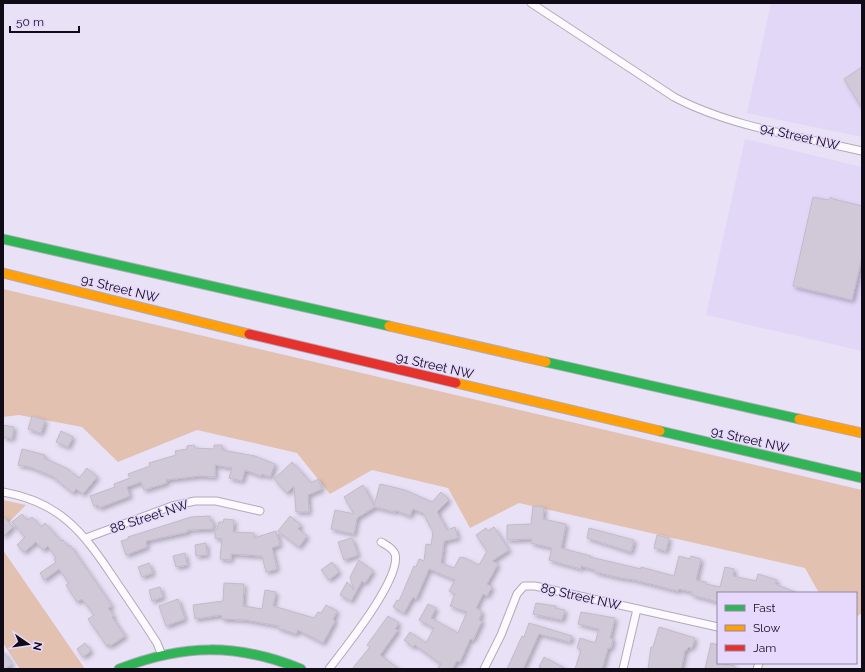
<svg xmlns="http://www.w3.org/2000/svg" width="865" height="672" font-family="Raleway,sans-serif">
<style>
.built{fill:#e3d7f8}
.green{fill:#e2c1b0}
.building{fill:#d1c9d8;stroke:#c3baca;filter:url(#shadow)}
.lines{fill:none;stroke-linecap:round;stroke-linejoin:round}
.street-casing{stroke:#b0abba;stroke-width:9}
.fast-casing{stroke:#b0abba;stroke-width:11}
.slow-casing{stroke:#b0abba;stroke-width:11}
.jam-casing{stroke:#b0abba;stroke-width:11}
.street{stroke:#fcfafe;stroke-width:7}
.fast{stroke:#30b455;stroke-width:9}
.slow{stroke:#ff9f0a;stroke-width:9}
.jam{stroke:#e5322d;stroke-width:9}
.labels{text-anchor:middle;stroke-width:3;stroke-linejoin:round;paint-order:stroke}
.street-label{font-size:13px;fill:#100b17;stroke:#e7d9fe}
</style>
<defs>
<filter id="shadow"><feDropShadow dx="2.5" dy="2.5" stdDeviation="2" flood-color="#0004"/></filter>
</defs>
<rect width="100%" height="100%" fill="#e9e1f6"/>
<g class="built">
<path d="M771 3H862V137L747 113Z"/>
<path d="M745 139 862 167V351L706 315Z"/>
</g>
<g class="green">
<path d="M3 289 862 490V613L856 617V593H819L805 568 519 503 470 528 448 488 372 470 330 494 297 453 197 430 118 462 82 427 19 415 3 417Z"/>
<path d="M3 500 26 505 3 528Z"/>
<path d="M3 550 85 669H20L3 643Z"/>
</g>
<g class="building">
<path d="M862 67V108L844 79Z"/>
<path d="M813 197 828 200 831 197 833 199 862 206V257L852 300 793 286Z"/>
<path d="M32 416 45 420 41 433 28 429Z"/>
<path d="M3 425 14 427 12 439 3 437Z"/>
<path d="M61 431 73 437 68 447 56 442Z"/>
<path d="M194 445 195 448 214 449V445H222V450L255 456 275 464 270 477 262 474 261 476 245 470 242 481 229 478 232 468 215 465V477L199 476 166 480 167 483 144 490 141 482 127 487 130 496 99 508 98 505 94 506 90 496 115 487 114 484 130 478 128 474 150 466 149 463 176 455 175 451 187 449V446Z"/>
<path d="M22 449 45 455 44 458 66 468 79 478 87 468 97 477 83 494 76 489 73 493 52 476 30 467 18 465Z"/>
<path d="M292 462 311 483 318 479 322 489 308 495 309 512H296L294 486 287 493 274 479Z"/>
<path d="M380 484 405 490 432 502 441 492 449 500 437 512 447 530 455 527 458 538 444 541 441 563 454 568 460 557 463 558V557L479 565 487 551 476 535 486 528 488 531 494 527 509 550 492 561 498 564 487 584 492 587 487 596 483 594 476 608 482 612 479 620 482 621 473 640 470 639 460 662 457 661 452 669H437L441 664 415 645 413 647 404 640 410 632 426 643 434 628 419 620 428 604 436 608 431 618 458 633 467 612 450 606 455 594 449 591 455 580 429 569 416 599 413 597 404 613 393 607 397 600 399 601 414 566 416 567 419 559 424 561 426 544 431 545 433 532 423 513 413 509 410 516 395 510V512L375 507 357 518 354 534 331 529 335 510 354 514 344 497 363 485 374 506Z"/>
<path d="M533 506 544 507 543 519 566 524 561 548 591 556 590 557 641 569V567L674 576 679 556 690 559 691 556 701 559 696 580 706 582V584L720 587 725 567 734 569 733 576 756 581 758 574 777 580 775 584 798 593H718V602L692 595V592L679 589 678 591 635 580 621 578 595 572V570L581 566V569L549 560 552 548 531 543 532 539 507 540V525L531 524Z"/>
<path d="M22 514 27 520 32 517 41 527 45 523 61 541 63 540 68 547 70 545 112 606 108 608 114 616 112 617 125 636 110 646 109 644 107 646 88 619 94 615 82 599 77 602 66 585 69 583 59 569 44 580 40 573 56 562 54 559 56 558 48 546 43 550 36 542 24 552 17 545 25 537 12 522Z"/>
<path d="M3 516 13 527 3 537Z"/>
<path d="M210 516V521H213V529L187 530 188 532 146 541 147 547 126 555 121 541 128 539V537L191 517Z"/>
<path d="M290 516 301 525 298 529 307 536 299 547 278 531Z"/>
<path d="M224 519 234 520 233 532 254 533V538L276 531 280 545 272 548 277 569 266 572 262 556 231 554V560L220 559 222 539 215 538V529H217L219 522H223Z"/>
<path d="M589 528 634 540 631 552 587 538Z"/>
<path d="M657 535 669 538 666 551 654 548Z"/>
<path d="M352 538 358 555 344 560 338 542Z"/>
<path d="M206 543 207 555 196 556 195 545Z"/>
<path d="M185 553 187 565 176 567 173 556Z"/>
<path d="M359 560 373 571 365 583 362 581 351 601 340 595 347 582 354 590 350 577Z"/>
<path d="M332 562 339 572 329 580 321 570Z"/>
<path d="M149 563 153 573 142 577 138 567Z"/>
<path d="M224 583 244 584 243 606 262 609 265 590 276 592 273 606 314 618 318 612 321 613 326 605 337 611 333 619 335 621 323 643 298 630 296 634 278 628 279 626 246 620 222 619V615L195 619 193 605 223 601Z"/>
<path d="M160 587 163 597 152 601 149 590Z"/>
<path d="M178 599 185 619 166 626 159 606Z"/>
<path d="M536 603 556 606 555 608 565 610 562 620 533 614Z"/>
<path d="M581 612 615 618 610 638 613 639 611 648H608L602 669H575L581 650 577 648 580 638 595 643 599 629 578 624Z"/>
<path d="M388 616 399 623 395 629 398 630 380 655 399 669H352L370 647 367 645Z"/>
<path d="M529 623 572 636 570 642 539 634 523 669H507L522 636 524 637Z"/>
<path d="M659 627 695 638 692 648 688 647 687 650H685L681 669H648L651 647H653Z"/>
<path d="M85 643 91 651 83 657 77 649Z"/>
<path d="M711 643 718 645V663L735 666V669H705Z"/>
<path d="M3 651 12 664 5 669H3Z"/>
<path d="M544 657 566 669H543L539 667Z"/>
</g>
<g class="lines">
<defs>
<g id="street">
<path d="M531 3 674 97C728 126 801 137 862 151"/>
<path d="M3 492C60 502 83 532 113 577 128 599 143 621 157 643L161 653"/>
<path d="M86 538 172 506 195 501H216L260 511"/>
<path d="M329 669C344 649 402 578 395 554 393 548 386 545 381 542"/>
<path d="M484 669 501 635 517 594 524 586H535L718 627"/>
<path d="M623 669 637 609"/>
<path d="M757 669 759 663"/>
</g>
<g id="fast">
<path d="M3 239 389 326"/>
<path d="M546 362 799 419"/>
<path d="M660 431 862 478"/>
<path d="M119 669C183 644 237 643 301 669"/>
</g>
<g id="slow">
<path d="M3 273 249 334"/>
<path d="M389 326 546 362"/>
<path d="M456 383 660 431"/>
<path d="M799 419 862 433"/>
</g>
<path id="jam" d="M249 334 456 383"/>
</defs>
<use href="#street" class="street-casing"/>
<use href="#fast" class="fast-casing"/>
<use href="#slow" class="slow-casing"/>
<use href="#jam" class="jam-casing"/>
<use href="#street" class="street"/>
<use href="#fast" class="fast"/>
<use href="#slow" class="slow"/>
<use href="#jam" class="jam"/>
</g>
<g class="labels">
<g class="street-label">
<text transform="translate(800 136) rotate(13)" y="5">94 Street NW</text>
<text transform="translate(120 288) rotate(14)" y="5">91 Street NW</text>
<text transform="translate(435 365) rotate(13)" y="5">91 Street NW</text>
<text transform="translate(750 439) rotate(13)" y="5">91 Street NW</text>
<text transform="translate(149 516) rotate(-18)" y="5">88 Street NW</text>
<text transform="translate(581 596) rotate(13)" y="5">89 Street NW</text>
</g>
</g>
<rect width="865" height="672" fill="none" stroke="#100b17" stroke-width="8"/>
<rect x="717" y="592" width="140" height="72" fill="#e7d9fe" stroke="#9187a2"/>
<rect x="725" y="605" width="20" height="6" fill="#30b455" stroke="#9187a2"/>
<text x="753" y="612" font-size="12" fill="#100b17">Fast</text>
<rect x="725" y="625" width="20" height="6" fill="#ff9f0a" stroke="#9187a2"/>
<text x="753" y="632" font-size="12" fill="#100b17">Slow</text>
<rect x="725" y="645" width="20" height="6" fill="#e5322d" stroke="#9187a2"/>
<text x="753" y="652" font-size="12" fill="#100b17">Jam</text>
<g transform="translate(28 644) rotate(103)" stroke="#e7d9fe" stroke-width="3" paint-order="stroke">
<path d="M0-3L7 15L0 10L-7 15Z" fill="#100b17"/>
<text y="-6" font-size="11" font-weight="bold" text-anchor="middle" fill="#100b17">N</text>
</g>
<path d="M10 26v6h69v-6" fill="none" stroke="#100b17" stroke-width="2"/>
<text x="16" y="26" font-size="12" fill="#100b17" stroke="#e7d9fe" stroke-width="3" paint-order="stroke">50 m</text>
</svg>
